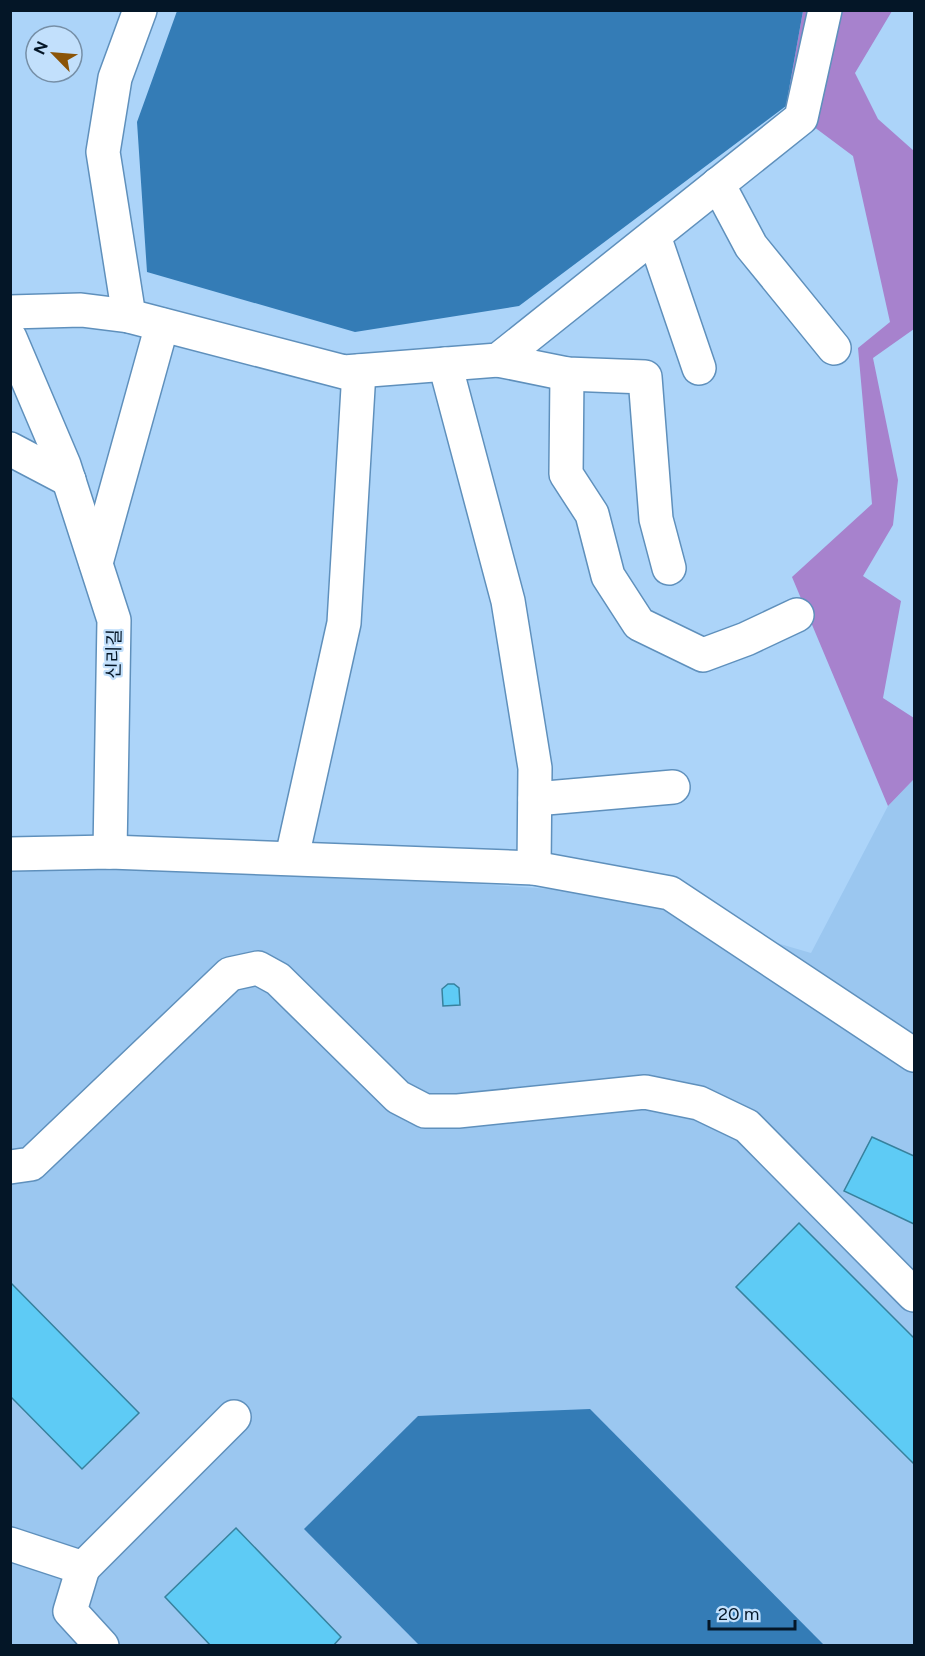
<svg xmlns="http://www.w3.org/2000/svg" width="925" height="1656" font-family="Figtree,'Noto Sans KR',sans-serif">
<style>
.built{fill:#9bc7f0}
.forest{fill:#a782cd}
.water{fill:#347cb6}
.building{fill:#5ecbf5;stroke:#37819d;stroke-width:1.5}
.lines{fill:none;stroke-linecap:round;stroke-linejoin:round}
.minor-casing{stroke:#5f90bc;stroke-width:36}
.minor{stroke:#fff;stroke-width:33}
.labels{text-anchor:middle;stroke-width:4.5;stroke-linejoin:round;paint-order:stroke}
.street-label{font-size:18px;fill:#041627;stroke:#c2e0fc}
</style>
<rect width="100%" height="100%" fill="#acd4f9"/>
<path class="built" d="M914 779V1645L11 1646V858L297 871 606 893 811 953 888 806Z"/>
<path class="forest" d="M803 11H892L855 73 878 119 914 151V329L873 358 898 480 893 525 863 576 901 601 883 698 914 718V779L888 806 792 577 872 504 858 348 890 322 853 156 786 106Z"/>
<g class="water">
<path d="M177 11V10L803 11 786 106 519 306 355 332 147 272 137 122Z"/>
<path d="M590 1409 824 1645H419L304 1529 418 1416Z"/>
</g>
<g class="building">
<path d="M448 984H454L459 988 460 1005 443 1006 442 989Z"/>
<path d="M872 1137 914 1156V1224L844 1191Z"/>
<path d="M799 1223 914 1338V1464L736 1287Z"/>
<path d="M10 1282 139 1413 82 1469 10 1396Z"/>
<path d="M236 1528 341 1637 333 1646H211L165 1597Z"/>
</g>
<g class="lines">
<defs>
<g id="minor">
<path d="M140 10 115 78 103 152 129 316 344 372 498 360 801 118 825 10"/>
<path d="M718 184 751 246 834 348"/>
<path d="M654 236 699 368"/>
<path d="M10 312 81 310 129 316"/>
<path d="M10 338 64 465 114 620 110 852"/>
<path d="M498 360 567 374 645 377 656 519 669 568"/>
<path d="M445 364 508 601 535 768 534 868"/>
<path d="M567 374 566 474 592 514 608 576 639 624 703 655 746 639 797 615"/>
<path d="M10 449 69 480"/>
<path d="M96 563 162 325"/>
<path d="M535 799 673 787"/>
<path d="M10 854 110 852 534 868 670 893 914 1055"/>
<path d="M292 857 344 623 359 371"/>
<path d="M10 1167 31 1164 230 974 258 968 278 979 398 1097 425 1111H458L645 1092 699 1103 747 1126 914 1295"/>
<path d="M10 1544 83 1568 234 1417"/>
<path d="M83 1568 70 1611 102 1646"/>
</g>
</defs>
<use href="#minor" class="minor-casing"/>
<use href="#minor" class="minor"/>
</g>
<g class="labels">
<g class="street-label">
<text transform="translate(114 654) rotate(-89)" y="6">신리길</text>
</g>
</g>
<rect width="925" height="1656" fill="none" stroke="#041627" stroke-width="24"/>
<g transform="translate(54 54) rotate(295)"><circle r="28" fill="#c2e0fc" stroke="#768fa7" stroke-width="1.5"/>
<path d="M0-4.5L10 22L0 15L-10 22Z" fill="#8b5407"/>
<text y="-9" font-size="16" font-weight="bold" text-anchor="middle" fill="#041627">N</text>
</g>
<path d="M709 1620v9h86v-9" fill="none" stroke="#041627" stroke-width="3"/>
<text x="718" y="1620" font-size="18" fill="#041627" stroke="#c2e0fc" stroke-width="4.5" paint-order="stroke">20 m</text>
</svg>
